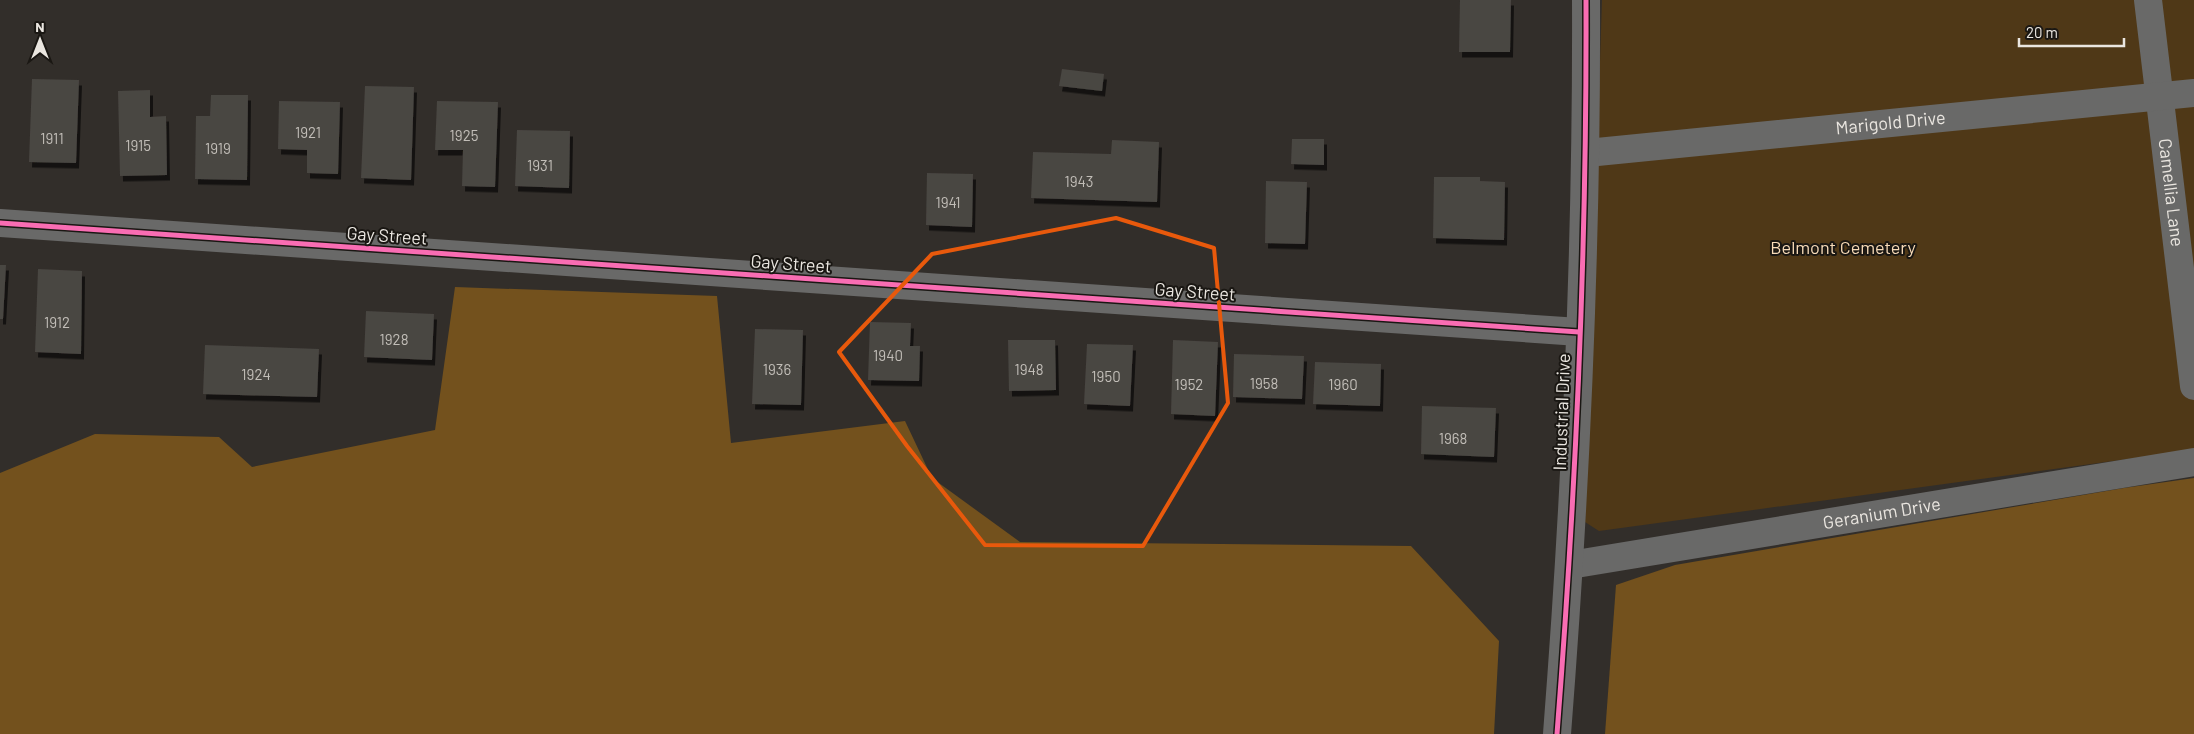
<svg xmlns="http://www.w3.org/2000/svg" width="2194" height="734" font-family="Barlow,sans-serif">
<style>
.green{fill:#4f3817}
.forest{fill:#73511d}
.building{fill:#494642;filter:url(#shadow)}
.lines{fill:none;stroke-linecap:round;stroke-linejoin:round}
.minor{stroke:#696968;stroke-width:28}
.cycleway-casing{stroke:#1a1713;stroke-width:8}
.cycleway{stroke:#f96db3;stroke-width:5}
.marked{fill:none;stroke:#e8590c;stroke-width:4;stroke-linejoin:round}
.labels{text-anchor:middle;stroke-width:4;stroke-linejoin:round;paint-order:stroke}
.number-label{font-size:15px;fill:#c2beb8}
.street-label{font-size:18px;fill:#eae6e0;stroke:#1a1713}
.park-label{font-size:18px;fill:#f8dbb8;stroke:#1a1713}
</style>
<defs>
<filter id="shadow"><feDropShadow dx="3" dy="5.5" stdDeviation="0" flood-color="#0009"/></filter>
</defs>
<rect width="100%" height="100%" fill="#322e2a"/>
<path class="green" d="M1602 0H2194V450L1599 531 1585 522Z"/>
<g class="forest">
<path d="M455 287 717 296 731 443 905 421 932 478 1020 542 1411 546 1499 641 1494 734H0V473L95 434 219 437 252 467 435 430Z"/>
<path d="M2194 478V734H1605L1616 585 1675 565 2124 488Z"/>
</g>
<g class="building">
<path d="M1460 0H1511L1510 52H1459Z"/>
<path d="M1062 69 1104 74 1102 91 1059 86Z"/>
<path d="M32 79 79 80 76 163 29 162Z"/>
<path d="M365 86 414 87 411 180 361 178Z"/>
<path d="M150 90V117L166 116 167 175 120 176 118 91Z"/>
<path d="M211 95H248L247 180 195 179 196 116H210Z"/>
<path d="M279 101 340 102 338 174 307 173V150L278 149Z"/>
<path d="M437 101 498 102 495 187 462 186 463 150H435Z"/>
<path d="M517 130 570 131 569 188 515 186Z"/>
<path d="M1292 139H1324V165L1291 164Z"/>
<path d="M1112 140 1159 142 1157 202 1031 198 1033 152 1111 154Z"/>
<path d="M927 173 973 174 972 227 926 225Z"/>
<path d="M1434 177H1480V181L1505 182 1504 240 1433 238Z"/>
<path d="M1266 181 1307 182 1305 244 1265 243Z"/>
<path d="M0 265H6L3 319H0Z"/>
<path d="M38 269 82 271 81 354 35 352Z"/>
<path d="M366 311 434 314 432 360 364 357Z"/>
<path d="M870 322 911 323 910 346H920L919 381 868 380Z"/>
<path d="M755 329 803 330 801 405 752 404Z"/>
<path d="M1008 340H1055L1056 390 1009 391Z"/>
<path d="M1173 340 1218 342 1215 416 1171 414Z"/>
<path d="M1087 344 1133 345 1130 406 1084 404Z"/>
<path d="M205 345 319 349 317 397 203 394Z"/>
<path d="M1234 354 1304 356 1302 399 1233 397Z"/>
<path d="M1315 362 1381 364 1380 406 1313 404Z"/>
<path d="M1422 406 1496 408 1494 457 1421 454Z"/>
</g>
<g class="lines">
<g class="minor">
<path id="s1" d="M2148 0 2194 386"/>
<path id="s2" d="M1587 153 2194 93"/>
<path d="M0 223 1579 332"/>
<path id="s3" d="M1570 565 2194 462"/>
<path d="M1557 734C1576 490 1587 245 1586 0"/>
</g>
<defs>
<g id="cycleway">
<path d="M0 223 1579 332"/>
<path d="M1557 734C1576 490 1587 245 1586 0"/>
</g>
</defs>
<use href="#cycleway" class="cycleway-casing"/>
<use href="#cycleway" class="cycleway"/>
</g>
<path class="marked" d="M1116 218 1214 248 1228 403 1143 546 985 545 907 446 839 352 932 254Z"/>
<g class="labels">
<g class="number-label">
<text x="308" y="138">1921</text>
<text x="464" y="141">1925</text>
<text x="52" y="144">1911</text>
<text x="138" y="151">1915</text>
<text x="218" y="154">1919</text>
<text x="540" y="171">1931</text>
<text x="1079" y="187">1943</text>
<text x="948" y="208">1941</text>
<text x="57" y="328">1912</text>
<text x="394" y="345">1928</text>
<text x="888" y="361">1940</text>
<text x="777" y="375">1936</text>
<text x="1029" y="375">1948</text>
<text x="256" y="380">1924</text>
<text x="1106" y="382">1950</text>
<text x="1264" y="389">1958</text>
<text x="1189" y="390">1952</text>
<text x="1343" y="390">1960</text>
<text x="1453" y="444">1968</text>
</g>
<g class="street-label">
<text dy="6" stroke="none"><textPath href="#s2" startOffset="305">Marigold Drive</textPath></text>
<text dy="6" stroke="none"><textPath href="#s1" startOffset="194">Camellia Lane</textPath></text>
<text transform="translate(387 236) rotate(4)" y="6">Gay Street</text>
<text transform="translate(791 264) rotate(4)" y="6">Gay Street</text>
<text transform="translate(1195 292) rotate(4)" y="6">Gay Street</text>
<text transform="translate(1562 412) rotate(-88)" y="6">Industrial Drive</text>
<text dy="6" stroke="none"><textPath href="#s3" startOffset="316">Geranium Drive</textPath></text>
</g>
<g class="park-label">
<text x="1843" y="254">Belmont Cemetery</text>
</g>
</g>
<g transform="translate(40 40)" stroke="#1a1713" stroke-width="4" paint-order="stroke">
<path d="M0-4L9 19L0 12L-9 19Z" fill="#eae6e0"/>
<text y="-8" font-size="14" font-weight="bold" text-anchor="middle" fill="#eae6e0">N</text>
</g>
<path d="M2019 38v8h105v-8" fill="none" stroke="#eae6e0" stroke-width="2.5"/>
<text x="2026" y="38" font-size="15" fill="#eae6e0" stroke="#1a1713" stroke-width="4" paint-order="stroke">20 m</text>
</svg>
